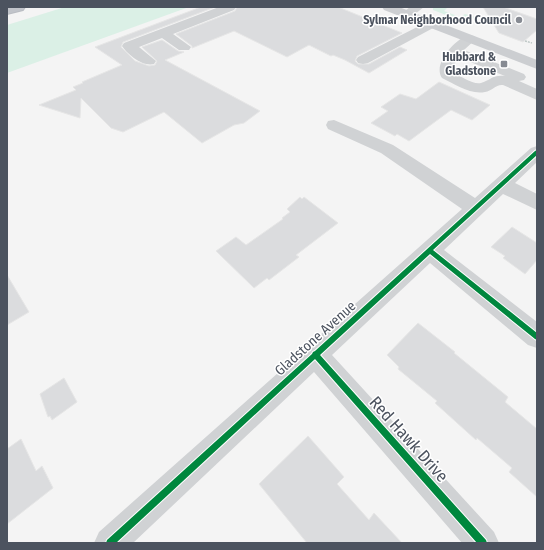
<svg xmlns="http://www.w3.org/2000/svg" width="544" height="550" font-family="'Fira Sans Condensed',sans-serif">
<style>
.green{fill:#dbf0e6}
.building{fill:#dbdcde;stroke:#e6e6e6}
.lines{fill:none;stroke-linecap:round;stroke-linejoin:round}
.highway-casing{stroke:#babcc2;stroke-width:2}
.path{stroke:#bec8c6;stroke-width:1.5;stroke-dasharray:2 1;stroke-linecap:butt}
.minor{fill:#d0d2d4;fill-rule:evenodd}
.major{fill:#ccced1;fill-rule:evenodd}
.highway{fill:#c1c4ca;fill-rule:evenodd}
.cycleway-casing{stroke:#fff;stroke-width:2}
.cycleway{fill:#00873e;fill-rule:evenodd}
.poi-dot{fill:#878b93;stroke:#fff;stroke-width:1.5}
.labels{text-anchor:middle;stroke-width:3;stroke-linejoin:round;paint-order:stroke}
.far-poi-label{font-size:12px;font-weight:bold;fill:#4c535f;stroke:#fff;text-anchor:end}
.street-label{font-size:14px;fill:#4c535f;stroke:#fff}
.near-street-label{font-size:17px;fill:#4c535f;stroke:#fff}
</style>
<rect width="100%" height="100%" fill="#f4f4f4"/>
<g class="green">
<path d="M65 7H189L7 73V25Z"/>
<path d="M433 7H446L447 8 444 11 460 17 465 14 475 17 467 23 433 10Z"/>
</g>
<g class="building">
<path d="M201 7H215L123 42 121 47 135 61 149 66 155 65 157 61 142 47 162 40 178 51 184 52 165 60 260 111 244 123 234 125 202 143 164 112 123 132 111 128 81 98 80 118 39 105 76 90 73 87 83 83 82 82 122 65 95 47Z"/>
<path d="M237 7H338L402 33 357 56 355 61 358 64H369L400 47 407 50 369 73 345 60 333 55 331 56 309 45 287 57 234 31 192 48V46L176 34 235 11Z"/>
<path d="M483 7H503L537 19V30L523 42 499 33Z"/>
<path d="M439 82 490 105 472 120 451 110 409 141 397 134 395 136 371 123 388 111 381 107 400 94 416 99Z"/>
<path d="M300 197 302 199 304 197 338 223 296 255 299 257 269 280 267 278 254 288 216 251 236 237 246 245 283 219 282 218 290 212 287 209Z"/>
<path d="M512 227 537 243V260L525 274 503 258 505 256 491 247Z"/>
<path d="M7 275 29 312 7 325Z"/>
<path d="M418 323 455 352 454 353 508 397 505 402 537 429V497L509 472 512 468 477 438 476 440 435 403 437 401 398 369 399 367 387 355Z"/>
<path d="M64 378 77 402 52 420 50 416 48 417 40 394Z"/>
<path d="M308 436 344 477 337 484 369 520 374 513 402 543H307L259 484Z"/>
<path d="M21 439 36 471 42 466 53 488 7 524V449Z"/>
</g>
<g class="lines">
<defs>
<path id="highway" d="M7 7H25L23 10 7 14Z"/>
</defs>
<use href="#highway" class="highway-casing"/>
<path class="path" d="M525 41 532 43"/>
<g class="minor">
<path d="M219 7H236L234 10 173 34 191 47 189 50H179L162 38 139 47 156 61 154 64C143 67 128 55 122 46L124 43Z"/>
<path d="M410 7H424L411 17H403L401 14Z"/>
<path d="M431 20 435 21 437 24 435 27 368 63 363 64 358 63 356 60 358 57Z"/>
<path d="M469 35 474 36 476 39 464 50 524 74 526 77 524 80 519 81 537 89V100L503 85C496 84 492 91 485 92 470 95 455 84 442 78 432 64 456 38 469 35ZM458 57 505 76C491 75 492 80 481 83 473 85 461 76 454 73L455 64Z"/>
<path d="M334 120 393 145 475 198 531 148 537 146V162L515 183 537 194V210L503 194 444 250 537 322V348L528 345 430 263 332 355 494 532 499 543H462L314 372 133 543H94L99 532 305 349 306 346 310 344 462 209 381 153 328 129 326 125 328 121Z"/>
</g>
<path class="major" d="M382 7H399L537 60V69L384 10Z"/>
<use href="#highway" class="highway"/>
<defs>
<path id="cycleway" d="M537 150V155L433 250 537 333V340L535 339 430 254 320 355 486 540 487 543H477L315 359 116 543H106L107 540 312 354 313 352 315 351 535 151Z"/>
</defs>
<use href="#cycleway" class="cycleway-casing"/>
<use href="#cycleway" class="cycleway"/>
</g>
<g class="poi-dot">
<circle cx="519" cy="20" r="4"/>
<rect x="500" y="60" width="8" height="8" rx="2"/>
</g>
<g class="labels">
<g class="far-poi-label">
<text x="511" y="24">Sylmar Neighborhood Council</text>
<text x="496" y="61">Hubbard &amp;<tspan x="496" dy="14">Gladstone</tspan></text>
</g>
<g class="street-label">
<text transform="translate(315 338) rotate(-42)" y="5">Gladstone Avenue</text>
</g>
<g class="near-street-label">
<text transform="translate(409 439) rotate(48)" y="6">Red Hawk Drive</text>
</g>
</g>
<rect width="544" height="550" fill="none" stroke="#4c535f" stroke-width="16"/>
</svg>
